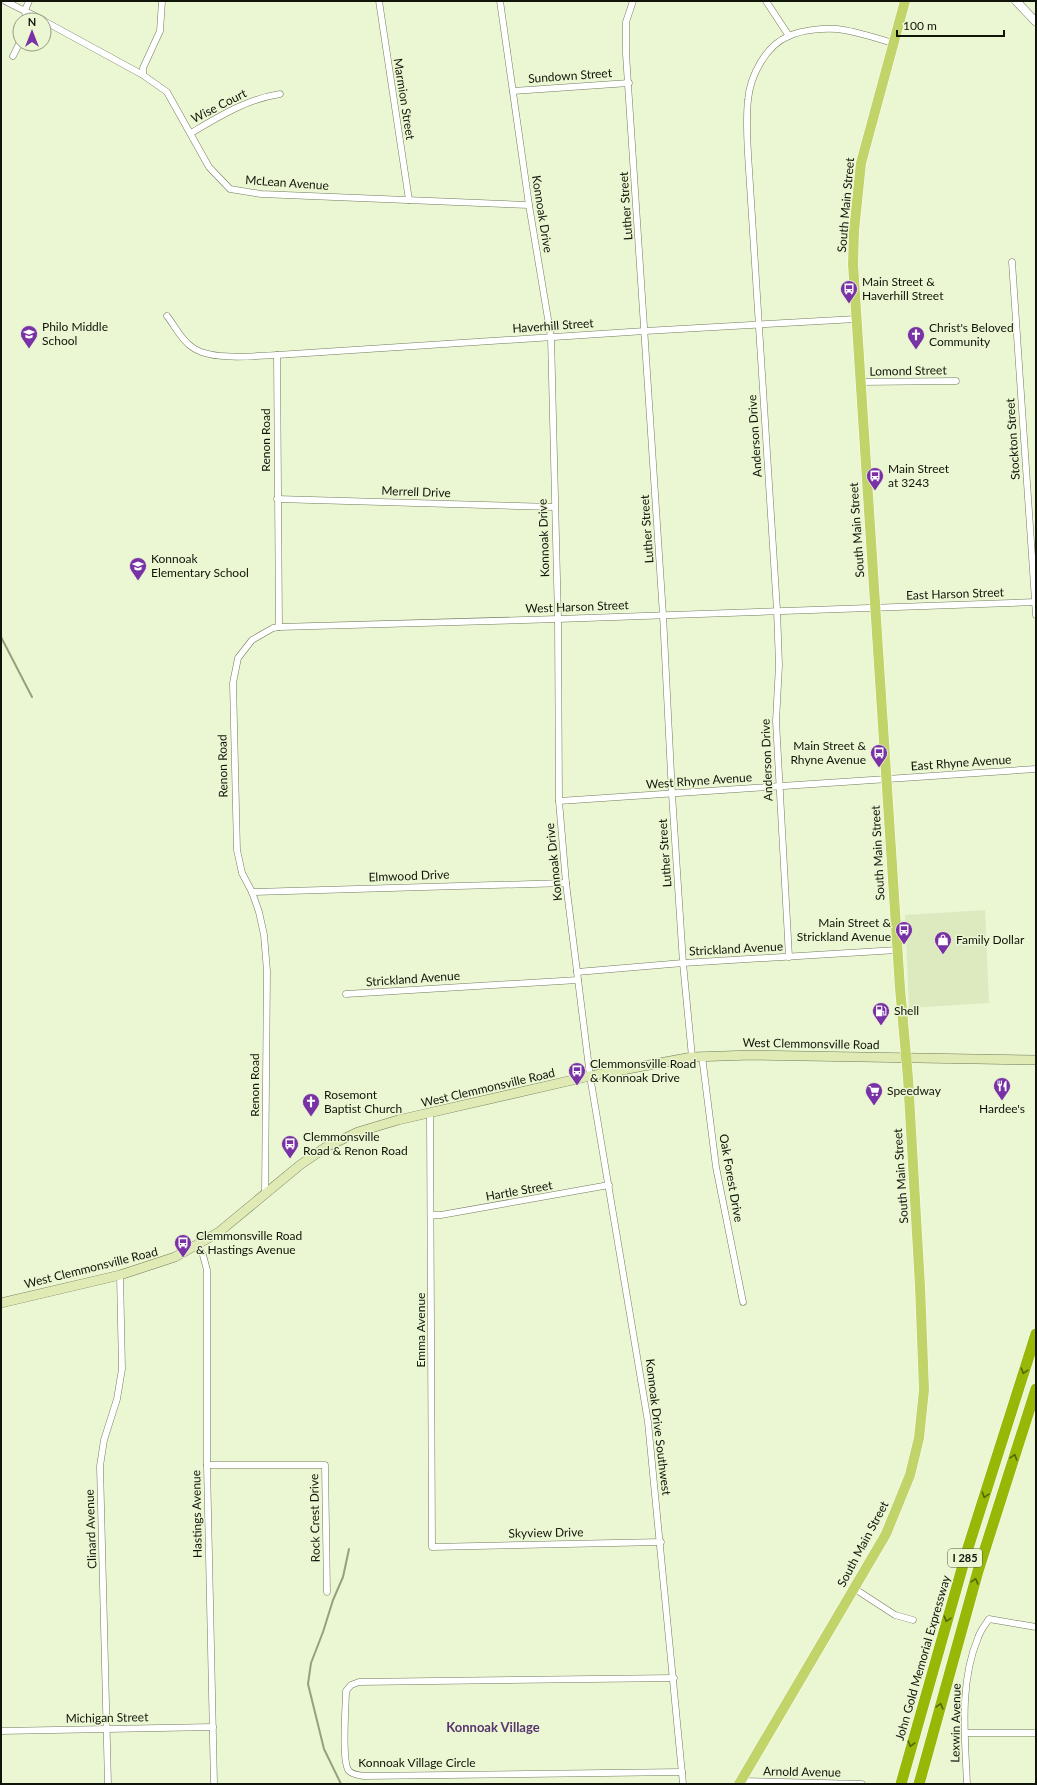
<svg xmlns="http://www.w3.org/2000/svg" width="1037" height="1785" font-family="Lato,sans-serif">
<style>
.built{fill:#ddeac0}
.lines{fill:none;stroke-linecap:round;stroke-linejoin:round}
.stream{stroke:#95a17c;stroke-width:2}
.minor-casing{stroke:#717b5c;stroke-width:7}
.tertiary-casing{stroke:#717b5c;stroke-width:9}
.secondary-casing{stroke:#717b5c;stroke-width:10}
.primary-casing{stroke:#fff;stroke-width:11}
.motorway-casing{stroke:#fff;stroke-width:12}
.minor{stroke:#fff;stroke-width:6}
.tertiary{stroke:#fff;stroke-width:8}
.secondary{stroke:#e0eab5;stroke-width:9}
.primary{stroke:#c1d46a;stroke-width:10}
.motorway{stroke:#98b807;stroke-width:11}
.oneway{stroke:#546608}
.labels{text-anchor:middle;stroke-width:3;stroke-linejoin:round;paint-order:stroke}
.shield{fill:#ebf6d3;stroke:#525846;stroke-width:1}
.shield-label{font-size:11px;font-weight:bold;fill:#111409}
.street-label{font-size:12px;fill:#111409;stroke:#ebf6d3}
.poi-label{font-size:12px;fill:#111409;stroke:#ebf6d3;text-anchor:start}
.neighbourhood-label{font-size:13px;font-weight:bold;fill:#57356e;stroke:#ebf6d3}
</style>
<rect width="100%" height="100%" fill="#ebf6d3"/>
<path class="built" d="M985 910 989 1003 909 1008 905 915Z"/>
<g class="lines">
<g class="stream">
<path d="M1 637 32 697"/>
<path d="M341 1784 324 1749 308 1684 311 1663 323 1632 333 1600 343 1577 349 1549"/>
</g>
<defs>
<g id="minor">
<path d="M5 1 43 20"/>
<path d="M379 1 409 200"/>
<path d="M500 1 529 205 551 337 558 619 559 801 566 883 590 1076 648 1422 683 1784"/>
<path d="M633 1 626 22V54L663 615 672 794 683 963 692 1057"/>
<path d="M766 1 789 36"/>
<path d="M26 20 25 10 29 1"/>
<path d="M44 21 143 75 167 92 209 167 230 189 261 194 529 205"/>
<path d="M13 56 20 42"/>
<path d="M143 75V68L160 31 162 1"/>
<path d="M513 91 629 83"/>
<path d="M191 133C220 116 247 99 280 94"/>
<path d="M1012 262 1036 615"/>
<path d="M167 316C175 326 181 340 192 347 210 361 254 356 277 355L645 331 856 319"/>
<path d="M277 355 279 627"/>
<path d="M860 382 956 381"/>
<path d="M277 499 554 507"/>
<path d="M559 801 1036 769"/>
<path d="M252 892 566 883"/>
<path d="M789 957 776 721 779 665 777 610 748 154C747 136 746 118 748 100 750 76 766 45 789 36 802 30 823 28 837 29 856 31 875 38 893 43"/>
<path d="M577 972 683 963 897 950"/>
<path d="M346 994 578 980"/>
<path d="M702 1056 716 1167 743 1302"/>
<path d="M430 1114 432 1547 661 1542"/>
<path d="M265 1194 267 971 264 935 259 912 252 892 242 873 237 850 233 683 238 658 252 640 273 628 279 627 558 619 1036 602"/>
<path d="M432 1215H441L609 1185"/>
<path d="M197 1245 203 1255 207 1270V1465L214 1784"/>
<path d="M207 1465H325L327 1592"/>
<path d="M855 1589 895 1615 913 1620"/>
<path d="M674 1678 359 1682 351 1685 346 1691C346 1705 341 1762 349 1771 353 1775 359 1775 364 1776L682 1772"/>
<path d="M1 1731 213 1727"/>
<path d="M965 1733H1036"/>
<path d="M740 1781 862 1784"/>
<path d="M108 1784 100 1466 104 1440 117 1399 122 1369 120 1275"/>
<path d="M967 1784C965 1736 959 1683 978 1638 980 1631 985 1625 989 1619L1036 1627"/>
</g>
<path id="tertiary" d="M1016 1 1036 22"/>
<path id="secondary" d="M1 1303 120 1275 175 1257 219 1232 300 1165 326 1147 358 1132 398 1120 590 1076 692 1057 752 1055 1036 1060"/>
<path id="primary" d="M739 1784 886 1534 910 1475 919 1438 924 1390 920 1286 908 1078 900 988 853 264 854 231 861 163 905 1"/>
<g id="motorway">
<path d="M901 1784 967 1551 1036 1334"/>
<path d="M919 1784 978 1571 1036 1389"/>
</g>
</defs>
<use href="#minor" class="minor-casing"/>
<use href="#tertiary" class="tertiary-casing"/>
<use href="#secondary" class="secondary-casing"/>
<use href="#primary" class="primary-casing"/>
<use href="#motorway" class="motorway-casing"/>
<use href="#minor" class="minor"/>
<use href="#tertiary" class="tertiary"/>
<use href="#secondary" class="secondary"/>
<use href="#primary" class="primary"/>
<use href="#motorway" class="motorway"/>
</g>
<defs><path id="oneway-chevron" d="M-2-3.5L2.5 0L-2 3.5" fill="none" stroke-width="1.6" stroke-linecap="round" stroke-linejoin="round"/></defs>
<g class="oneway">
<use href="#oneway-chevron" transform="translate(1024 1371) rotate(108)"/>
<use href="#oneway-chevron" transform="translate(1014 1457) rotate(-73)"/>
<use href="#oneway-chevron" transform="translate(985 1495) rotate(108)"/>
<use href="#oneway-chevron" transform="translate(975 1581) rotate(-74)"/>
<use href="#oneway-chevron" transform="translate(947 1619) rotate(106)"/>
<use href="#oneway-chevron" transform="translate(940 1706) rotate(-74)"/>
<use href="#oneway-chevron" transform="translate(911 1744) rotate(105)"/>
</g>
<defs>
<symbol id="bus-pin" viewBox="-11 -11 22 30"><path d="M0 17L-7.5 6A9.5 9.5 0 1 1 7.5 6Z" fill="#7932a5" stroke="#ebf6d3"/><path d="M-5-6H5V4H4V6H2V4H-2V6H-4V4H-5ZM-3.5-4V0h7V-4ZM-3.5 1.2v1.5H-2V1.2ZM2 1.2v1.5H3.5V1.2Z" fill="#fff"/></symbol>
<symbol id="school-pin" viewBox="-11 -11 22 30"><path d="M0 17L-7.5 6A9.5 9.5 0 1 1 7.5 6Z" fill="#7932a5" stroke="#ebf6d3"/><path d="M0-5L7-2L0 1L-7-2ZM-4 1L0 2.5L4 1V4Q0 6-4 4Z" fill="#fff"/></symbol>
<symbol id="church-pin" viewBox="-11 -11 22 30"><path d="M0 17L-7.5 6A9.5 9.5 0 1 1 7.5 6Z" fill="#7932a5" stroke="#ebf6d3"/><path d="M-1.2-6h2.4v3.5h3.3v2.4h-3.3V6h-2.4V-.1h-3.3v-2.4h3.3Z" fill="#fff"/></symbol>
<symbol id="shop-pin" viewBox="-11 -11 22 30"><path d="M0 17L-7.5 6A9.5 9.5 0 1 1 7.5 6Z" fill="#7932a5" stroke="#ebf6d3"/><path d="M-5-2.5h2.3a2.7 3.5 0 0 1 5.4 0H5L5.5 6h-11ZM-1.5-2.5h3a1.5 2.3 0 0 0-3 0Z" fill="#fff"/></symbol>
<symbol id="fuel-pin" viewBox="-11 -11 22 30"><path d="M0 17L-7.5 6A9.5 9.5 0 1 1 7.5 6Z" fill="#7932a5" stroke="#ebf6d3"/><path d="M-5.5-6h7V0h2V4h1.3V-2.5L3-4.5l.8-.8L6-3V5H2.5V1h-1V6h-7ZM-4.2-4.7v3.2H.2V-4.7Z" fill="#fff"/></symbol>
<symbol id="restaurant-pin" viewBox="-11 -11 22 30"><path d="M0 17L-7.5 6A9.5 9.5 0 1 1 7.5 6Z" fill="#7932a5" stroke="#ebf6d3"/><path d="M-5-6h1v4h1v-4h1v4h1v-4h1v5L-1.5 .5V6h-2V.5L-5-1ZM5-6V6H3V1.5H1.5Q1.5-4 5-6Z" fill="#fff"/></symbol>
<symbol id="supermarket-pin" viewBox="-11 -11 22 30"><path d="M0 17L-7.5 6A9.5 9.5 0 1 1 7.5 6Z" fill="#7932a5" stroke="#ebf6d3"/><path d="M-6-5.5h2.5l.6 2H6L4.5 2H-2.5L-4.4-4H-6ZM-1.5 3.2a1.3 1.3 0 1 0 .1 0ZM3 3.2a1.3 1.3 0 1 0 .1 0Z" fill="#fff"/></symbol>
</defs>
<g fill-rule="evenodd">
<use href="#bus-pin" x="839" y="279" width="20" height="27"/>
<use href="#school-pin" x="19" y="324" width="20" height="27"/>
<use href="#church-pin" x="906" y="325" width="20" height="27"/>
<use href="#bus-pin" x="865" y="466" width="20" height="27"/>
<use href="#school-pin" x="128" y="556" width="20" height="27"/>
<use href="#bus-pin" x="869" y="743" width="20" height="27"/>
<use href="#bus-pin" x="894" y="920" width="20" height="27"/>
<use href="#shop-pin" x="933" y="930" width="20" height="27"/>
<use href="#fuel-pin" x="871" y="1001" width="20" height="27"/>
<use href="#bus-pin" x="567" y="1061" width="20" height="27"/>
<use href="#restaurant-pin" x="992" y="1076" width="20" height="27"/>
<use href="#supermarket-pin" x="864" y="1081" width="20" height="27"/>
<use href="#church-pin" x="301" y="1092" width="20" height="27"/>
<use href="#bus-pin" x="280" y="1134" width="20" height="27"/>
<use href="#bus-pin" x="173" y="1233" width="20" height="27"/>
</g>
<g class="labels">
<rect class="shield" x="948" y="1549" width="34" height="18" rx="3"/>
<g class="shield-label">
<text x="965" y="1562">I 285</text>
</g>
<g class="street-label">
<text transform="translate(570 76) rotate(-4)" y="4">Sundown Street</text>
<text transform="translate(404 99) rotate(81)" y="4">Marmion Street</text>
<text transform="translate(219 106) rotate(-27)" y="4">Wise Court</text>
<text transform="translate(287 183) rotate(4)" y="4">McLean Avenue</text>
<text transform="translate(846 205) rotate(-85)" y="4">South Main Street</text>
<text transform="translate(626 206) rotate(-94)" y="4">Luther Street</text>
<text transform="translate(542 214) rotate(81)" y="4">Konnoak Drive</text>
<text transform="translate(553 326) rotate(-4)" y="4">Haverhill Street</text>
<text transform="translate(908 371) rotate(-1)" y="4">Lomond Street</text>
<text transform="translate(755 436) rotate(-94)" y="4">Anderson Drive</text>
<text transform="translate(1013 439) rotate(-94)" y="4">Stockton Street</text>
<text transform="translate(266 440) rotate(-90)" y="4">Renon Road</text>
<text transform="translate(416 492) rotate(2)" y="4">Merrell Drive</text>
<text transform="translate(647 529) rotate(-94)" y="4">Luther Street</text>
<text transform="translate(857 530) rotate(-94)" y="4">South Main Street</text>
<text transform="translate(544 538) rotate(-92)" y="4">Konnoak Drive</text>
<text transform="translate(955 594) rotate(-2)" y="4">East Harson Street</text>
<text transform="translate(577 607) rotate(-2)" y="4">West Harson Street</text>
<text transform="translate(767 760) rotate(-92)" y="4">Anderson Drive</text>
<text transform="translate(961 763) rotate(-4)" y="4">East Rhyne Avenue</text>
<text transform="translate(223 766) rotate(-91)" y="4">Renon Road</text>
<text transform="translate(699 781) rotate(-4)" y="4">West Rhyne Avenue</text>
<text transform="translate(665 853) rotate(-94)" y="4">Luther Street</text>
<text transform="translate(878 853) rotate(-93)" y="4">South Main Street</text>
<text transform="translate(554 862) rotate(-96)" y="4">Konnoak Drive</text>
<text transform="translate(409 876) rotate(-2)" y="4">Elmwood Drive</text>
<text transform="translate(736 949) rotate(-3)" y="4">Strickland Avenue</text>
<text transform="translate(413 979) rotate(-4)" y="4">Strickland Avenue</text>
<text transform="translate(811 1044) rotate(1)" y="4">West Clemmonsville Road</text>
<text transform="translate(255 1085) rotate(-90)" y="4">Renon Road</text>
<text transform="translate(488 1088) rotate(-13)" y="4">West Clemmonsville Road</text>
<text transform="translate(901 1176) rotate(-94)" y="4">South Main Street</text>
<text transform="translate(731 1178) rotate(80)" y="4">Oak Forest Drive</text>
<text transform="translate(519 1191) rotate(-10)" y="4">Hartle Street</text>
<text transform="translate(91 1268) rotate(-14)" y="4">West Clemmonsville Road</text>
<text transform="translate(421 1330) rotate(-90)" y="4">Emma Avenue</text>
<text transform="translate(658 1427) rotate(83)" y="4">Konnoak Drive Southwest</text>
<text transform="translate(197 1514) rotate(-91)" y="4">Hastings Avenue</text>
<text transform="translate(315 1518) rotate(-91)" y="4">Rock Crest Drive</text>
<text transform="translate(91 1529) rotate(-92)" y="4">Clinard Avenue</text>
<text transform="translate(546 1533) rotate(-1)" y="4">Skyview Drive</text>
<text transform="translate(863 1544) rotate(-62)" y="4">South Main Street</text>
<text transform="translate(923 1658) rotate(-74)" y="4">John Gold Memorial Expressway</text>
<text transform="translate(107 1718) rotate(-1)" y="4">Michigan Street</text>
<text transform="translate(956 1723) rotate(-89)" y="4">Lexwin Avenue</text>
<text x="417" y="1767">Konnoak Village Circle</text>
<text transform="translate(802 1772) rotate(1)" y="4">Arnold Avenue</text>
</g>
<g class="poi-label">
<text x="862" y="286">Main Street &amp;<tspan x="862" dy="14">Haverhill Street</tspan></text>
<text x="42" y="331">Philo Middle<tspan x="42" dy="14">School</tspan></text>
<text x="929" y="332">Christ's Beloved<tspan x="929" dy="14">Community</tspan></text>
<text x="888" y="473">Main Street<tspan x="888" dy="14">at 3243</tspan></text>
<text x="151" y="563">Konnoak<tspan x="151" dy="14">Elementary School</tspan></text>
<text x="866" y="750" text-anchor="end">Main Street &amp;<tspan x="866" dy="14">Rhyne Avenue</tspan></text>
<text x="891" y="927" text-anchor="end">Main Street &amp;<tspan x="891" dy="14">Strickland Avenue</tspan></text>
<text x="956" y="944">Family Dollar</text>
<text x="894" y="1015">Shell</text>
<text x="590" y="1068">Clemmonsville Road<tspan x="590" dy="14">&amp; Konnoak Drive</tspan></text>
<text x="887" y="1095">Speedway</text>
<text x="324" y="1099">Rosemont<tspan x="324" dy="14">Baptist Church</tspan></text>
<text x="1002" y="1113" text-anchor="middle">Hardee's</text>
<text x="303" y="1141">Clemmonsville<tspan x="303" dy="14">Road &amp; Renon Road</tspan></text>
<text x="196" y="1240">Clemmonsville Road<tspan x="196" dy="14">&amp; Hastings Avenue</tspan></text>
</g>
<g class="neighbourhood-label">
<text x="493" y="1732">Konnoak Village</text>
</g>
</g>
<rect width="1037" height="1785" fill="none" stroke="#111409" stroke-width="4"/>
<g transform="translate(32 32)"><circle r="19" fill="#ebf6d3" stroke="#949c82"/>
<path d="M0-3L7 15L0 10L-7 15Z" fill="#7932a5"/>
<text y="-6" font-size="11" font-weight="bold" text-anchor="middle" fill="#111409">N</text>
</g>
<path d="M897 30v6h107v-6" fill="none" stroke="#111409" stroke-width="2"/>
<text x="903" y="30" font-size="12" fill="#111409" stroke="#ebf6d3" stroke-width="3" paint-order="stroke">100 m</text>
</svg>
